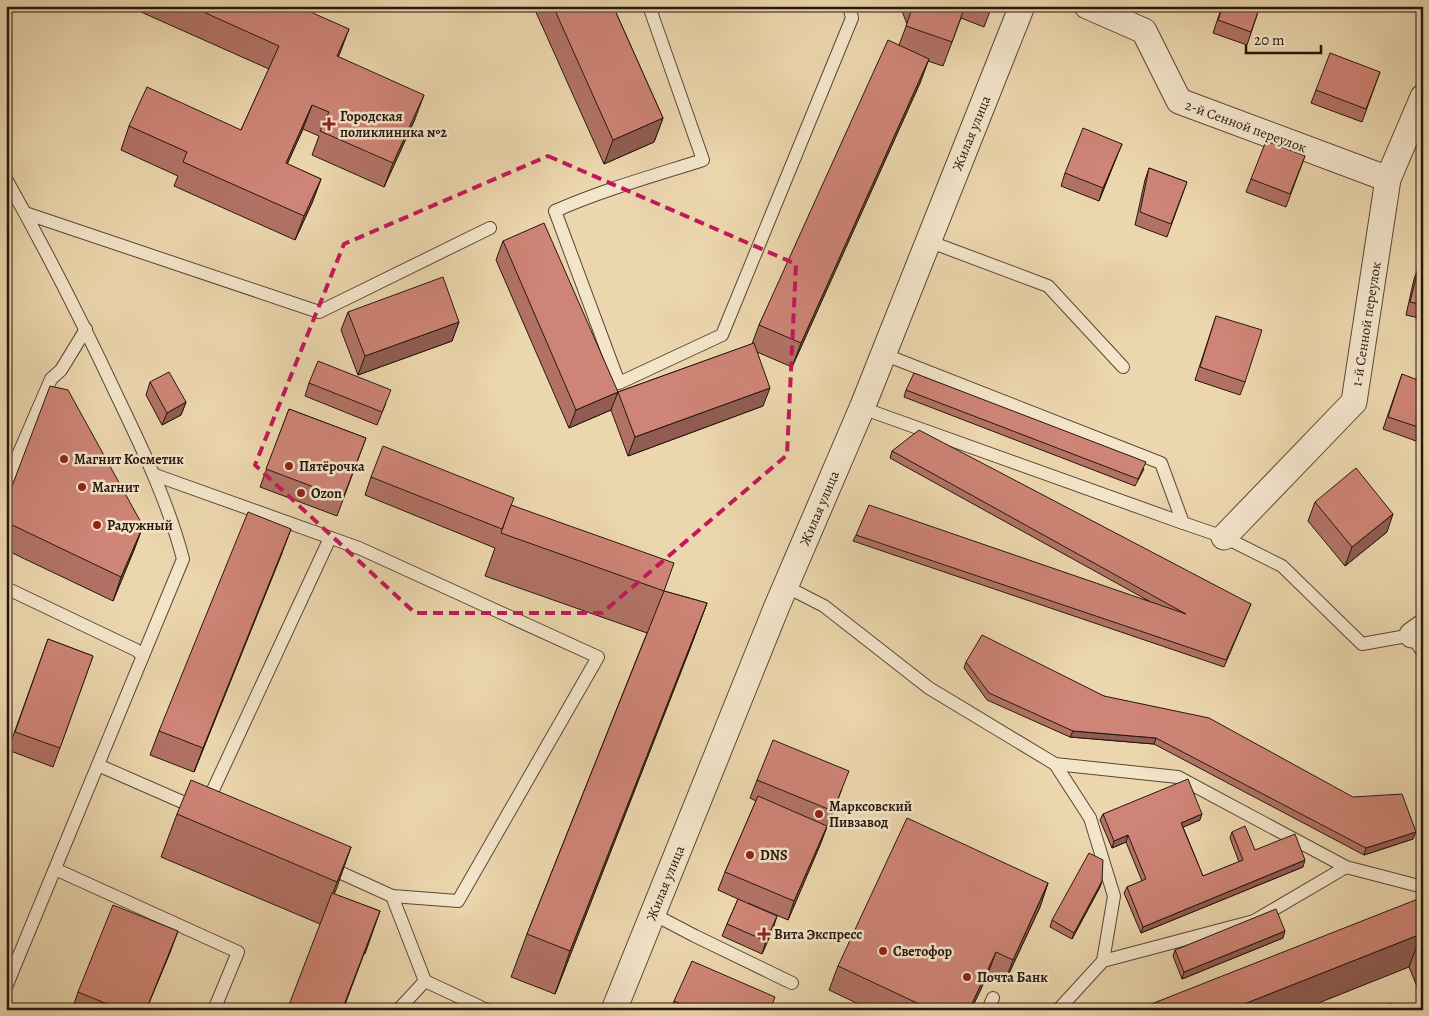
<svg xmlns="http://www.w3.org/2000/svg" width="1429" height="1016" font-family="Alegreya,serif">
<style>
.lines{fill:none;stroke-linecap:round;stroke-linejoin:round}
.lane-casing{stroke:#584735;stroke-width:14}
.street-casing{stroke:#584735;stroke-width:27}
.lane{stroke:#f3e4ca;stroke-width:12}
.street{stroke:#f3e4ca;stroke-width:25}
.wall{fill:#b17265;stroke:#26170d}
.shaded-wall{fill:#905c53;stroke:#26170d}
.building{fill:#ce8476;stroke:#26170d}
.marked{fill:none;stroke:#c2185b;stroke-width:4;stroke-dasharray:10 6;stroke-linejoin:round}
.poi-dot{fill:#8f2418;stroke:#f3e4ca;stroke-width:2}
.labels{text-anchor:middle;stroke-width:5;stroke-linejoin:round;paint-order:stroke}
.poi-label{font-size:14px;font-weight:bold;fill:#26170d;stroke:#f3e4ca;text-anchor:start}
.street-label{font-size:14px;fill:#26170d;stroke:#f3e4ca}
</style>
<rect width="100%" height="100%" fill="#ecd6ad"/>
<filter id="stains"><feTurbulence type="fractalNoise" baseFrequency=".004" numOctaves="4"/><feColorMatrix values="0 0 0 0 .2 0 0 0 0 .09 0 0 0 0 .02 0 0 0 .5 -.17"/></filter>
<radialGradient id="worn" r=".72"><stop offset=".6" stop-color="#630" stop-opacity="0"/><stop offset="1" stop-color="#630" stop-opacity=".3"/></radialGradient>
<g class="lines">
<defs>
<g id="lane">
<path d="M649 6 703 160C653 176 602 190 555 211L619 383 722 335 852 18 849 6"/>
<path d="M6 179C46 250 83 323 118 398 143 450 168 502 183 559L6 987"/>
<path d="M25 213 319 312 490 228"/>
<path d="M928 241 1048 286 1123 367"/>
<path d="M883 354 1161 463 1183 523 1224 537 1282 566 1362 644 1412 635 1423 653"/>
<path d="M862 408 1183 523"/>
<path d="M155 475 359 548 598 657 458 901 392 896 328 867"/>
<path d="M6 483 51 379 61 370 86 329"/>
<path d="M785 586 824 606 929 688 1055 764 1178 777 1346 867 1423 887"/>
<path d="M6 588 136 650 143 656"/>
<path d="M1055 764 1090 818 1114 896 1103 961"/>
<path d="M98 765 196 808"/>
<path d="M206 805 330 538"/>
<path d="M55 869 238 952 214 1010"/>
<path d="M392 896 425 981"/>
<path d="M653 914 695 936 792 983"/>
<path d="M398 1010 425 981 487 1010"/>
<path d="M988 1010 993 998"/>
<path d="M1058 1010 1103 961 1254 921 1346 867"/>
<path d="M1389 1010H1390"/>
</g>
<g id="street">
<path d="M1087 6 1144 31 1179 101 1388 179"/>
<path d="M1224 537 1354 402 1388 179 1423 97"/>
<path d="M1412 635 1423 627"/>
<path d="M614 1010 777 606 862 408 1022 6"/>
</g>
</defs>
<use href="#lane" class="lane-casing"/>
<use href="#street" class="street-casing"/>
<use href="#lane" class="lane"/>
<use href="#street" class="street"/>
</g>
<g class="wall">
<path d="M143 6H297L338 57 415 119 384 187 312 155 319 136 303 129 287 164 321 179 312 203 295 240 174 186 178 176 121 150 129 126 241 130 269 69 141 12Z"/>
<path d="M537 6H613L663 118 654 142 604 164 535 10Z"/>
<path d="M900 6H992L984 27 961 18 943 66 928 61 920 83 792 367 757 352 763 406 628 456 611 410 569 428 496 260 503 241 618 392 752 344 759 325 899 45 907 24Z"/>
<path d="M1222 6H1260L1247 45 1213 33Z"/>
<path d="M1380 72 1362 122 1311 103 1316 90Z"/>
<path d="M1117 156 1099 201 1061 186 1065 173Z"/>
<path d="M1305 156 1286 207 1246 192 1251 179Z"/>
<path d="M1149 168 1187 182 1167 237 1135 225 1145 180Z"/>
<path d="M1419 266 1423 267V319L1406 315 1414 279Z"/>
<path d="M348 312 459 322 452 341 358 375 341 330Z"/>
<path d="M1216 316 1245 382 1240 395 1195 380Z"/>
<path d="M1402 374 1423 423 1416 441 1383 429Z"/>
<path d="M150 382 186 402 181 415 162 425 146 395Z"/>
<path d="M309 383 386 403 377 425 305 396Z"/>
<path d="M906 390 1144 469 1135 486 904 397Z"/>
<path d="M289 409 366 438 337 516 260 487Z"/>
<path d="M892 451 1251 604 1224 667 853 541 856 535 1149 601 890 458Z"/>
<path d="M371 477 511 505 664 591 707 603 691 646 555 994 511 977 527 934 647 633 485 576 495 548 365 495Z"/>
<path d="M6 502 143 526 134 550 113 601 6 550Z"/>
<path d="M1315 502 1387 532 1345 566 1308 521Z"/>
<path d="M282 553 194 772 150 755 159 731Z"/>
<path d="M48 639 93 656 53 767 8 750Z"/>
<path d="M966 662 1104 696 1413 839 1364 855 1154 744 1070 737 987 700 964 668Z"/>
<path d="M757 780 842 789 820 845 788 920 748 903 773 929 762 954 722 936 727 924 738 899 718 890 725 872 756 801 750 798Z"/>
<path d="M177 814 351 847 334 894 380 911 365 954 320 924 161 857Z"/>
<path d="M1103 814 1200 820 1183 827 1203 876 1239 862 1230 838 1232 832 1255 850 1303 867 1141 933 1124 893 1127 887 1142 881 1126 842 1112 848 1100 820Z"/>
<path d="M1102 881 1100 887 1072 939 1050 927 1052 920Z"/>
<path d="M1048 883 1040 907 1004 984 987 976 971 1010H871L829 990 838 966Z"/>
<path d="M1423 897V1001L1409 967Z"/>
<path d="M1283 938 1182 979 1173 956 1175 950Z"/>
<path d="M171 950 146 1010H72L78 992Z"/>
<path d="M674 1001 771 1010H671Z"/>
</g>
<g class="shaded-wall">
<path d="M349 29 340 53 328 80 337 56Z"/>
<path d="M929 59 920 83 792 367 801 343Z"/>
<path d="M424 95 415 119 384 187 393 163Z"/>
<path d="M312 105 303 129 277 187 286 163Z"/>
<path d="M663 118 654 142 604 164 613 140Z"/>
<path d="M1122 144 1117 156 1099 201 1103 188Z"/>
<path d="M321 179 312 203 295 240 304 216Z"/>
<path d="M459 322 452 341 358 375 365 356Z"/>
<path d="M770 388 763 406 628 456 635 437Z"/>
<path d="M618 392 611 410 569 428 576 410Z"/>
<path d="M186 402 181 415 162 425 167 413Z"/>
<path d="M1393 514 1387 532 1345 566 1352 547Z"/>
<path d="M143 526 134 550 113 601 121 577Z"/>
<path d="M291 529 282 553 194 772 203 748Z"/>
<path d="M707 603 691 646 555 994 570 951Z"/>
<path d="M1073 731 1156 738 1154 744 1070 737Z"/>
<path d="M1202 814 1200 820 1179 829 1181 823Z"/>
<path d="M827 826 820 845 788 920 794 901Z"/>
<path d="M1416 832 1413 839 1364 855 1366 848Z"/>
<path d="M1128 835 1126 842 1112 848 1114 841Z"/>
<path d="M351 847 336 890 321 925 337 882Z"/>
<path d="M1305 860 1303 867 1141 933 1143 927Z"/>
<path d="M1102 881 1100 887 1072 939 1074 933Z"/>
<path d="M1048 883 1040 907 1004 984 1013 960Z"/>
<path d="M380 911 343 1010H342Z"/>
<path d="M777 916 773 929 762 954 766 941Z"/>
<path d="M178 931 171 950 146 1010Z"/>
<path d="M1285 931 1283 938 1182 979 1184 972Z"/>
<path d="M1421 934 1409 967 1301 1010H1229Z"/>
<path d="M996 952 987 976 971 1010H969Z"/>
</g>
<g class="building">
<path d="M190 6H297L349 29 337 56 424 95 393 163 320 131 329 112 312 105 286 163 321 179 304 216 183 162 187 152 129 126 147 87 241 130 279 46Z"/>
<path d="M553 6H613L663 118 613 140Z"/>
<path d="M913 6H965L952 42 906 26Z"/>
<path d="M1223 6H1260L1251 32 1218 20Z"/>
<path d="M888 40 929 59 801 343 759 325Z"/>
<path d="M1330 53 1380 72 1366 109 1316 90Z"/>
<path d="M1083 128 1122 144 1103 188 1065 173Z"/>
<path d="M1266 141 1305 156 1290 194 1251 179Z"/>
<path d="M1149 168 1187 182 1171 224 1140 212Z"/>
<path d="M544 223 618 392 754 343 770 388 635 437 618 392 576 410 503 241Z"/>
<path d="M1419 266 1423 267V305L1410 302Z"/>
<path d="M443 277 459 322 365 356 348 312Z"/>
<path d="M1216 316 1262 330 1245 382 1200 367Z"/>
<path d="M318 361 391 390 382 412 309 383Z"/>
<path d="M169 372 186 402 167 413 150 382Z"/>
<path d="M914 373 1146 462 1138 479 906 390Z"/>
<path d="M1402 374 1423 382V423L1421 428 1388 417Z"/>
<path d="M50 386 68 390 143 526 121 577 6 522V502Z"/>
<path d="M289 409 366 438 343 498 266 469Z"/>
<path d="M919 430 1251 604 1226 660 856 535 869 505 1186 614 892 451Z"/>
<path d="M383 446 514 498 502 529 371 477Z"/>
<path d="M1356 468 1393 514 1352 547 1315 502Z"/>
<path d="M511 505 674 563 664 591 501 533Z"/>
<path d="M248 512 291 529 203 748 159 731Z"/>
<path d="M664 591 707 603 570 951 527 934Z"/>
<path d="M982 635 1104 696 1209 718 1353 797 1402 794 1416 832 1366 848 1156 738 1073 731 989 693 966 662Z"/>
<path d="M48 639 93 656 60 748 15 732Z"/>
<path d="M773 740 849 771 833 811 757 780Z"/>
<path d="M1188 779 1202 814 1181 823 1203 876 1243 860 1232 832 1245 826 1255 850 1295 834 1305 860 1143 927 1127 887 1146 879 1128 835 1114 841 1103 814Z"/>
<path d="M191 780 351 847 337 882 177 814Z"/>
<path d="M758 796 827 826 794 901 725 872Z"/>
<path d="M907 818 1048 883 1013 960 996 952 969 1010H932L838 966Z"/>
<path d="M1089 853 1103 860 1102 881 1074 933 1052 920Z"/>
<path d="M332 893 380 911 342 1010H287Z"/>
<path d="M1423 897V937L1421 934 1229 1010H1136Z"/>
<path d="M738 899 777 916 766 941 727 924Z"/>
<path d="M113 905 178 931 146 1010H122L78 992Z"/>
<path d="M1276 909 1285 931 1184 972 1175 950Z"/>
<path d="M692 961 775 997 770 1010H694L674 1001Z"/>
</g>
<path class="marked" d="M548 156 796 264 787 455 602 613H415L255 465 344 244Z"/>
<g class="poi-dot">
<path d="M326.5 116.5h5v5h5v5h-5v5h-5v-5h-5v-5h5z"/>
<circle cx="64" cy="459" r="5"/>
<circle cx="289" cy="466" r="5"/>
<circle cx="82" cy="487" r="5"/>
<circle cx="301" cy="493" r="5"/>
<circle cx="97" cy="525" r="5"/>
<circle cx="819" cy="814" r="5"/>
<circle cx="750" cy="855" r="5"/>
<path d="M761.5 926.5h5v5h5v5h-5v5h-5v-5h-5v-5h5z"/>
<circle cx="883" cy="951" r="5"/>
<circle cx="967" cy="977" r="5"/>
</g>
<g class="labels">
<g class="poi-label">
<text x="340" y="121">Городская<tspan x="340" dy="16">поликлиника №2</tspan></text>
<text x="74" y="464">Магнит Косметик</text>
<text x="299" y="471">Пятёрочка</text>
<text x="92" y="492">Магнит</text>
<text x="311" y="498">Ozon</text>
<text x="107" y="530">Радужный</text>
<text x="829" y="811">Марксовский<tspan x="829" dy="16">Пивзавод</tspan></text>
<text x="760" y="860">DNS</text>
<text x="774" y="939">Вита Экспресс</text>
<text x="893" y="956">Светофор</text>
<text x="977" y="982">Почта Банк</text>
</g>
<g class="street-label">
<text transform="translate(1246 126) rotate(20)" y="5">2-й Сенной переулок</text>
<text transform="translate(971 133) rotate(-68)" y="5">Жилая улица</text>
<text transform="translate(1366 324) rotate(-81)" y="5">1-й Сенной переулок</text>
<text transform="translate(819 508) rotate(-67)" y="5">Жилая улица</text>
<text transform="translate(665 883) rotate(-68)" y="5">Жилая улица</text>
</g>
</g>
<rect width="1429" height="1016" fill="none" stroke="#ecd6ad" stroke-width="25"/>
<rect x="8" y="8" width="1414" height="1001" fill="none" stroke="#26170d" stroke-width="2.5"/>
<rect x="12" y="12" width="1404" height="991" fill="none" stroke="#26170d"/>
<path d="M1246 45v8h75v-8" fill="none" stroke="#26170d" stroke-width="2.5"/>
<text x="1254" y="45" font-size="15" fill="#26170d" stroke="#f3e4ca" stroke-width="4" paint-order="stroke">20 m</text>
<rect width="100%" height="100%" filter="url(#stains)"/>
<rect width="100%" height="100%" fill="url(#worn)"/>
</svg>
